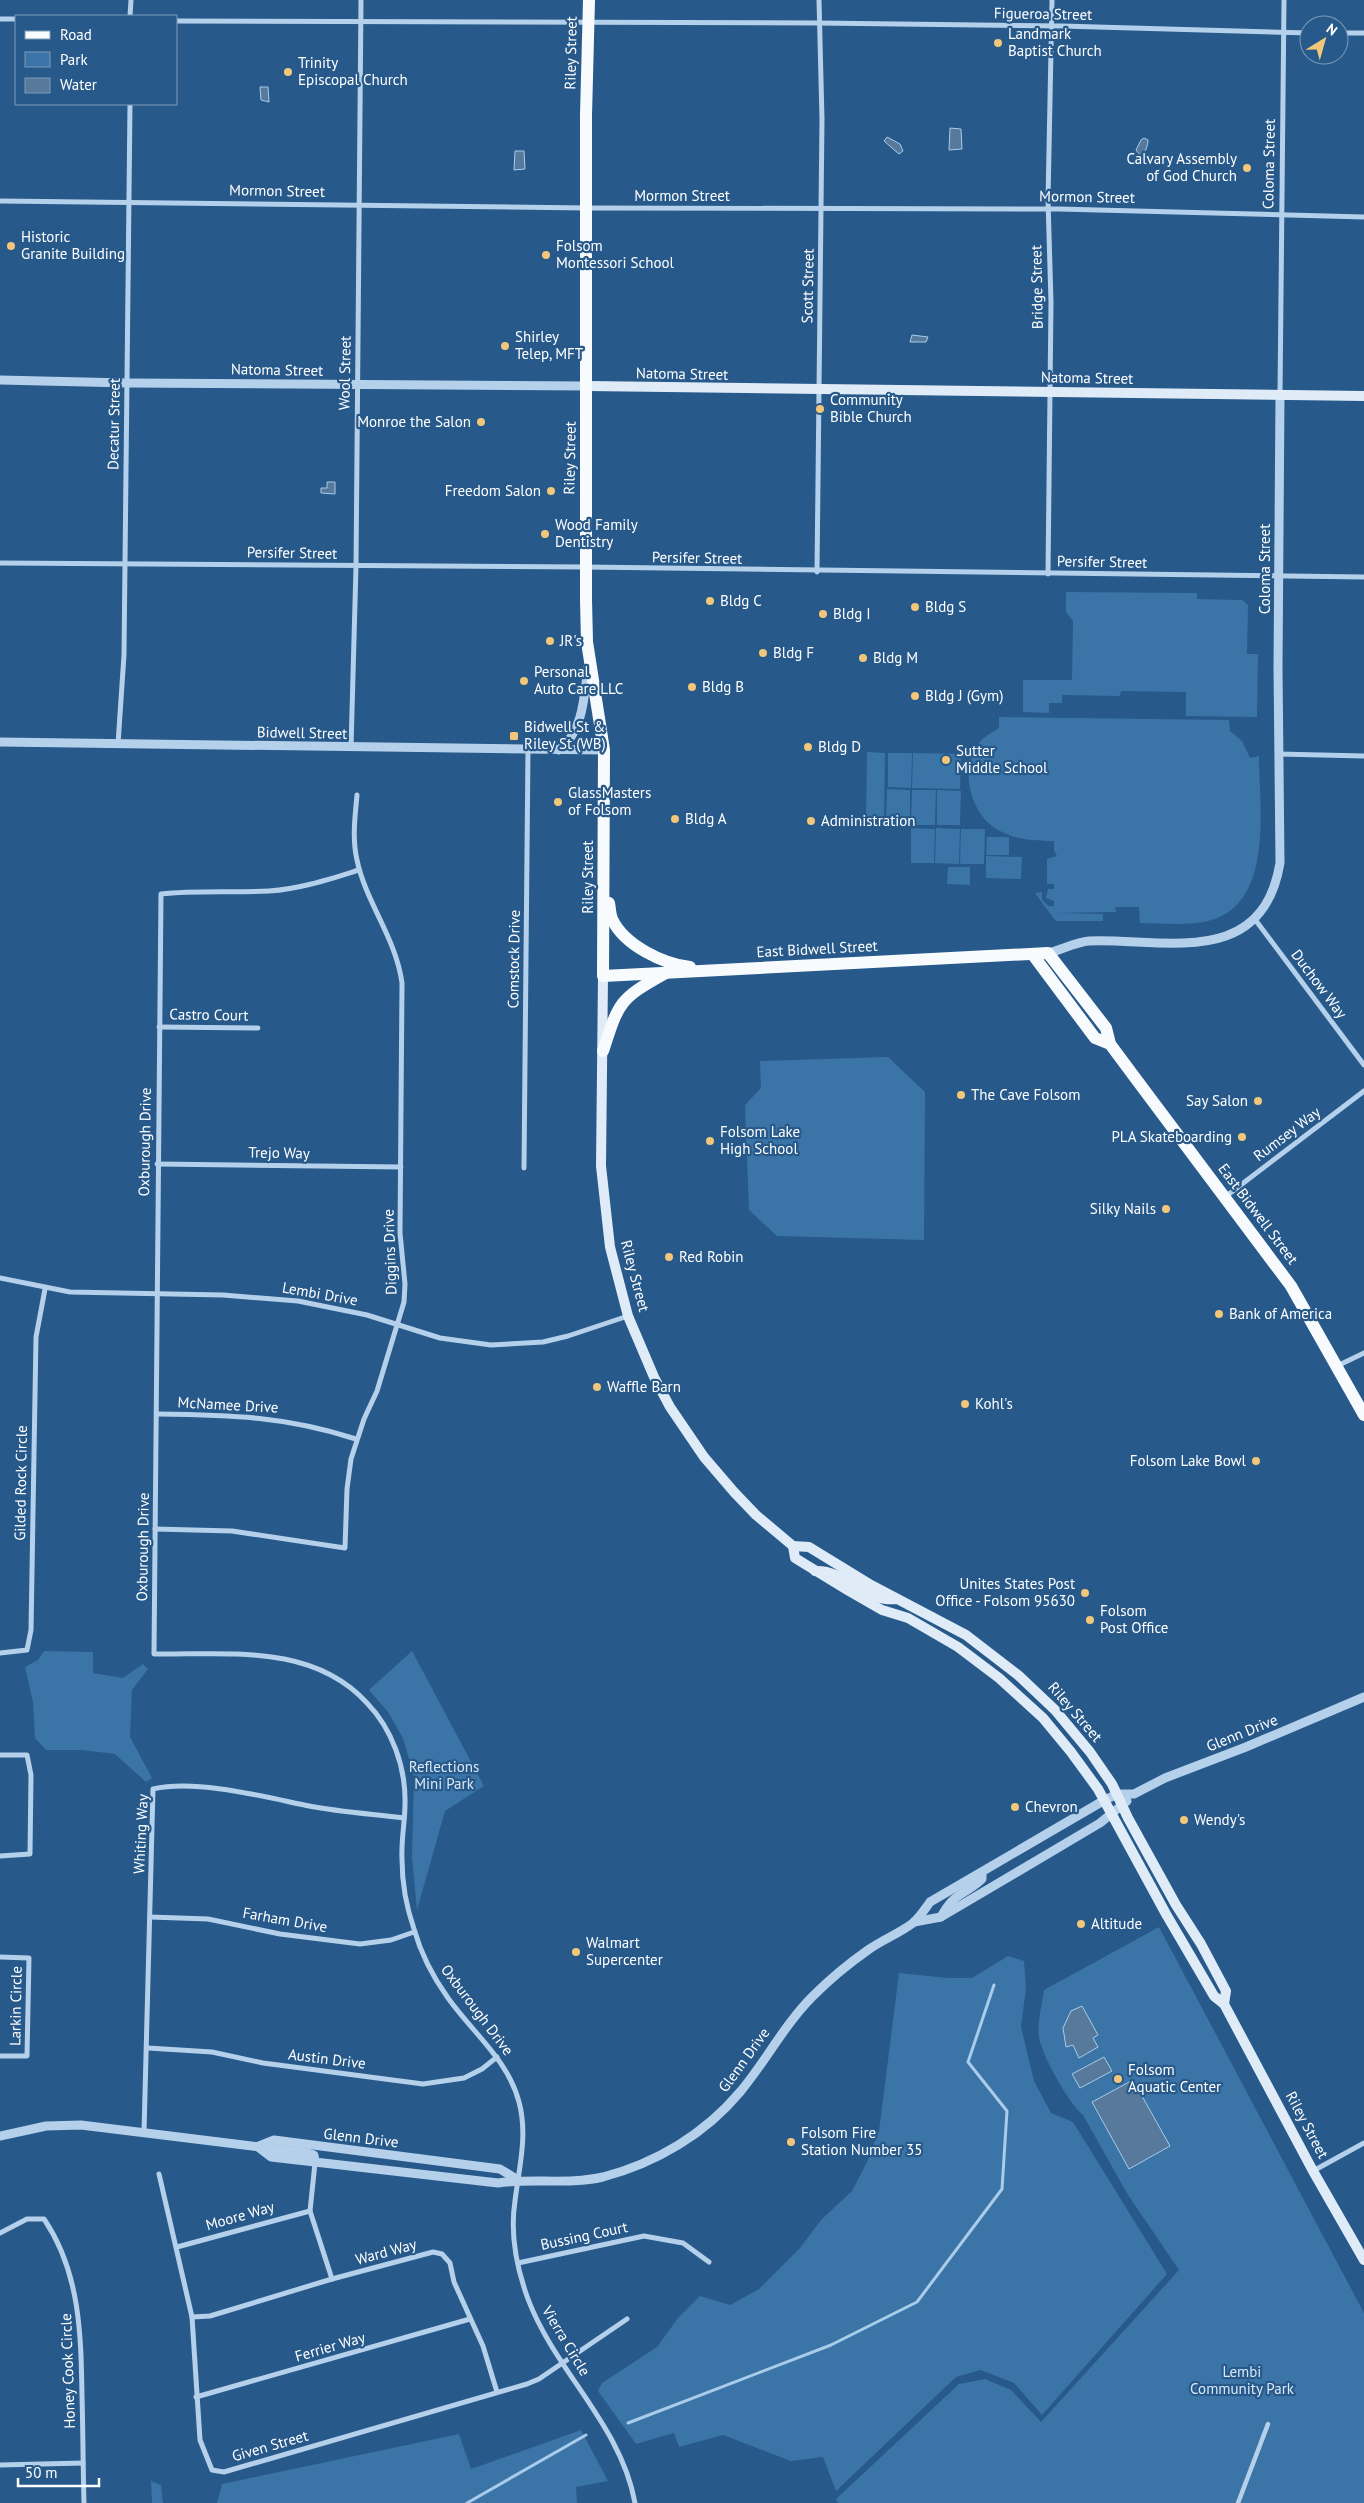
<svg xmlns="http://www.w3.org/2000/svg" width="1364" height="2503" font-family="'PT Sans',sans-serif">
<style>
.green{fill:#3b74a7}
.water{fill:#57799b;stroke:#a9ccea}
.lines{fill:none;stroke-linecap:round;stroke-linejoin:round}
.stream{stroke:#a9ccea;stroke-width:3}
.pedestrian{stroke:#b5d0ea;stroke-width:4.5}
.minor{stroke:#b5d0ea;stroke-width:5}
.tertiary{stroke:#b5d0ea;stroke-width:9}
.secondary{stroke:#dfecf8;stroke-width:10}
.primary{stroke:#f8fbfe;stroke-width:12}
.poi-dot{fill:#f2c77a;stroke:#27598a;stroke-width:2}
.labels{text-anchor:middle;stroke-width:4.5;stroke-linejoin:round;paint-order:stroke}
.street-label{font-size:15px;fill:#fff;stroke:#27598a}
.poi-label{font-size:15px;fill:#fff;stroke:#27598a;text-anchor:start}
.park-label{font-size:15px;fill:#d9e9f7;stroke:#27598a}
</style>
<rect width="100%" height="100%" fill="#27598a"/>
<g class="green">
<path d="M1066 592 1197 593V599L1242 600 1248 605 1247 654H1258L1257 717 1186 716V692L1121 691 1120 696 1062 695V703H1049V713L1023 712V680H1072L1073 621 1066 612Z"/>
<path d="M999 717 1229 720 1230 731 1242 741 1250 758 1259 756C1259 807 1275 905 1208 921 1187 926 1162 923 1140 923L1139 907H1115L1116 912 1055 913 1103 914V921H1057L1054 919 1035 893 1042 892V899L1048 906H1054V901L1046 898 1048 889H1054V884H1047V859L1057 856 1054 851V841C1034 841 1016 840 998 830 970 814 958 768 980 742 985 736 993 732 999 728Z"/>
<path d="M867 752 885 753 884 824H866Z"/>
<path d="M888 753H912L911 788 888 787Z"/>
<path d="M913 753 961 754 960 789 912 788Z"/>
<path d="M887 789 910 790V825L886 824Z"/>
<path d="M912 790H936L935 825H911Z"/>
<path d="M937 790 961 791 960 825H937Z"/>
<path d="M911 828 935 829 934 863H911Z"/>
<path d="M936 828 960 829 959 864 935 863Z"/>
<path d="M961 829H985L984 864H960Z"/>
<path d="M987 837H1009V855H986Z"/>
<path d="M986 856 1022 857 1021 879 986 878Z"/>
<path d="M948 867H970V885L947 884Z"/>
<path d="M888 1057 925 1092 924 1240 777 1236 749 1210 745 1105 761 1088 760 1061Z"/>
<path d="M44 1651 93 1652V1673L123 1678 143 1664 148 1669 132 1690 130 1737 152 1778 146 1782 115 1754 82 1750H46L35 1738 33 1702 25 1667 38 1660Z"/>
<path d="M412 1651 484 1786 445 1811 417 1910 412 1857 414 1776 403 1738 388 1712 369 1690Z"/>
<path d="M1159 1927 1364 2313V2503H838L836 2499 959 2384 985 2379 1011 2390 1041 2422 1179 2270 1128 2195 1083 2115C1069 2104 1042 2056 1039 2037 1037 2023 1042 2005 1044 1990Z"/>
<path d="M1008 1956 1024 1961 1026 1988 1021 2027 1034 2081 1051 2113 1073 2122 1167 2274 1042 2415 1014 2383 981 2370 956 2377 836 2491 823 2457 791 2461 723 2435 679 2447 674 2433 636 2444 598 2391 602 2383 657 2347 678 2318 700 2296 730 2305 759 2289 800 2248 821 2220 852 2191 867 2162 879 2131 899 1973 948 1978H972Z"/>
<path d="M581 2430 608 2481 576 2487 577 2503H217L222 2484 459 2434 471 2469Z"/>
<path d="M151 2481 161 2485 163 2503H152Z"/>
</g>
<g class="water">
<path d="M260 87H268L269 102 261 100Z"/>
<path d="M950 128 961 129 962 149 949 150Z"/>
<path d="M887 137 900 144 903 151 899 154 884 141Z"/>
<path d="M1144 138 1148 140C1148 146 1145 154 1140 155L1136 150 1141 140Z"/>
<path d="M515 151H524L525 169 514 170Z"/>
<path d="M912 335 928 337 926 342H910Z"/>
<path d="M327 482H335V494L321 493V488H327Z"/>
<path d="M1082 2006 1098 2035 1093 2038 1098 2047 1079 2058 1073 2045 1066 2047 1063 2028 1071 2011Z"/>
<path d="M1104 2057 1112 2071 1080 2088 1072 2074Z"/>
<path d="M1133 2080 1170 2146 1129 2169 1092 2102Z"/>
</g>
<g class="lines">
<g class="stream">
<path d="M628 2423 831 2345 917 2302 1002 2189 1007 2111 968 2062 994 1985"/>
<path d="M467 2503 586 2435"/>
</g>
<path class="pedestrian" d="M1238 2503 1268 2424"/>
<g class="minor">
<path d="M130 16 131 0"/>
<path d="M0 19H16"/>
<path d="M176 21 818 23 1062 26 1309 33"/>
<path d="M1339 33H1364"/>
<path d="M0 201 587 208 1059 209 1364 217"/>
<path d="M1280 394 1284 0"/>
<path d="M0 563 585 567 1364 577"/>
<path d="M817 572 822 119 819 0"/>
<path d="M1048 574 1051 302 1048 200 1052 0"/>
<path d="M118 744 124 655 130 104"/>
<path d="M351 747 356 567 361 0"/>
<path d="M1278 754 1364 756"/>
<path d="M359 870C330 879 300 889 269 891 233 893 197 890 161 894L154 1654C228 1655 312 1643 367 1703 392 1729 406 1767 405 1804 405 1822 401 1840 402 1859 402 1883 406 1906 414 1929 421 1954 433 1977 448 1998 473 2033 508 2060 519 2102 528 2135 519 2168 515 2201 510 2233 517 2269 528 2299 555 2371 621 2425 635 2503"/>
<path d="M1254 918 1364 1065"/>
<path d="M159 1027 258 1028"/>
<path d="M157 1164 401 1167"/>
<path d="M524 1168 528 749"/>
<path d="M1225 1197 1364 1091"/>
<path d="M0 1278 70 1292 223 1295 298 1301 367 1315 440 1338 491 1345 543 1342 568 1336 628 1316"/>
<path d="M1337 1366 1364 1353"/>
<path d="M157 1414C230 1415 285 1416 356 1439"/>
<path d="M155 1529 232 1531 345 1548 347 1489 351 1459 364 1419 377 1391 404 1302 405 1284 400 1233 402 983C396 938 366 903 357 860 352 838 355 817 357 795"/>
<path d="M0 1653 27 1650 31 1630 36 1337 45 1289"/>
<path d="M0 1755H27L31 1775 30 1854 0 1856"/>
<path d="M150 1917 208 1919 280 1934 360 1944 391 1940 414 1932"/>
<path d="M0 1957 29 1958 27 2056H0"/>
<path d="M148 2048 212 2052 263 2063 423 2084 464 2078 482 2069 497 2057"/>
<path d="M144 2132 153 1789C197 1779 265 1797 309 1806 340 1812 372 1814 404 1818"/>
<path d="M315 2163 310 2211 332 2279"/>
<path d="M1313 2171 1364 2143"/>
<path d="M159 2174 192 2317 200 2440 212 2470 224 2472 527 2384 539 2379 627 2319"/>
<path d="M0 2233 27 2219H44C80 2272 81 2334 82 2396 83 2431 83 2467 84 2503"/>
<path d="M177 2247 310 2211"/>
<path d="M518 2263 644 2236 683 2243 709 2262"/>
<path d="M192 2317 210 2316 332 2279 433 2252 442 2254 450 2263 454 2282 483 2346 497 2392"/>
<path d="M196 2397 470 2319"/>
<path d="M0 2465 83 2463"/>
</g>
<g class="tertiary">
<path d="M0 380 127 383 587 386"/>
<path d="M0 742 604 750"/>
<path d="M559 750C584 731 584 695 588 667"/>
<path d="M1048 953C1061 950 1076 942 1089 941 1164 938 1262 970 1280 863L1278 667 1280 395"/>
<path d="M941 1917C955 1891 964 1896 982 1879V1873"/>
<path d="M914 1922 941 1917 1100 1823 1127 1801"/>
<path d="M0 2136 46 2126 81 2125 308 2153 314 2155 315 2163"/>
<path d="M259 2146 274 2140 500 2169 518 2180"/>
<path d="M258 2147 271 2157 498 2183C533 2178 568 2185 603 2177 656 2163 705 2134 740 2092 766 2061 784 2025 813 1996 830 1979 848 1964 868 1950 882 1940 900 1933 913 1923 920 1917 925 1909 930 1902L1103 1801 1117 1794H1134L1165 1778 1246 1747 1364 1697"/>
</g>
<g class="secondary">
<path d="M587 386 1364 396"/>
<path d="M603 976 601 1166 610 1247 628 1316 654 1377 670 1407 704 1457 734 1492 756 1515 793 1546 809 1547 871 1585 966 1635 1018 1675 1055 1710 1090 1752 1112 1784 1128 1818 1176 1905 1201 1944 1226 1991 1224 2004"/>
<path d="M793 1546 795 1558 849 1591 882 1610 908 1618 958 1647 999 1678 1043 1718 1071 1752 1098 1789 1166 1914 1214 1996 1224 2004 1313 2171 1364 2260"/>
<path d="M815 1571C846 1569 864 1603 897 1599"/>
</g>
<g class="primary">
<path d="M589 0 586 115V600L587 642 604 750 603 976 1048 953 1106 1028 1110 1044 1136 1079 1291 1286 1364 1415"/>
<path d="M609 903C610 908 610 914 612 919 624 945 663 964 690 967"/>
<path d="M1033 955 1095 1038 1110 1044"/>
<path d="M603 1051C619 1002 619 999 664 974"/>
</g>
</g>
<g class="poi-dot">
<circle cx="998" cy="43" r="5"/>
<circle cx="288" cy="72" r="5"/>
<circle cx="1247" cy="168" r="5"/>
<circle cx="11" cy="246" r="5"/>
<circle cx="546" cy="255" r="5"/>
<circle cx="505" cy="346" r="5"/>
<circle cx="820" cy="409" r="5"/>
<circle cx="481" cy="422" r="5"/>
<circle cx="551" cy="491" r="5"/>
<circle cx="545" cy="534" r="5"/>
<circle cx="710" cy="601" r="5"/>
<circle cx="915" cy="607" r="5"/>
<circle cx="823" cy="614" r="5"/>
<circle cx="550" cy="641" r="5"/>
<circle cx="763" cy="653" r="5"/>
<circle cx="863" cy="658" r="5"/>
<circle cx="524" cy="681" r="5"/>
<circle cx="692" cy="687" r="5"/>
<circle cx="915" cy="696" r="5"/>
<rect x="509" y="731" width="10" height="10" rx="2.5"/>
<circle cx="808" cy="747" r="5"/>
<circle cx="946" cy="760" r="5"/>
<circle cx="558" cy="802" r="5"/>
<circle cx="675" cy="819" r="5"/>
<circle cx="811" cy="821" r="5"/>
<circle cx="961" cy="1095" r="5"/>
<circle cx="1258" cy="1101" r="5"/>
<circle cx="1242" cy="1137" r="5"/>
<circle cx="710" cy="1141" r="5"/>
<circle cx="1166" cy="1209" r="5"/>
<circle cx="669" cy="1257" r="5"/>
<circle cx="1219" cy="1314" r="5"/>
<circle cx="597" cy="1387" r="5"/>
<circle cx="965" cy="1404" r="5"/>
<circle cx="1256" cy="1461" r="5"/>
<circle cx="1085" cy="1593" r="5"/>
<circle cx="1090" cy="1620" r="5"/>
<circle cx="1015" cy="1807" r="5"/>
<circle cx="1184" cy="1820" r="5"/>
<circle cx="1081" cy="1924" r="5"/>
<circle cx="576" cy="1952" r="5"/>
<circle cx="1118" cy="2079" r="5"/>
<circle cx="791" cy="2142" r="5"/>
</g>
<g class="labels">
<g class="street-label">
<text transform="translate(1043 14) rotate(1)" y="5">Figueroa Street</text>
<text transform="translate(571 53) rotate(-89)" y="5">Riley Street</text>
<text transform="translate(1269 164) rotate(-89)" y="5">Coloma Street</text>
<text transform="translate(277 191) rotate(1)" y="5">Mormon Street</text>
<text x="682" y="201">Mormon Street</text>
<text transform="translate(1087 197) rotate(1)" y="5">Mormon Street</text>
<text transform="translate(808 286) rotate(-89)" y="5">Scott Street</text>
<text transform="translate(1037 287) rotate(-91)" y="5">Bridge Street</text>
<text transform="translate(277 370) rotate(1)" y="5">Natoma Street</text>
<text transform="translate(345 373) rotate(-89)" y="5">Wool Street</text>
<text transform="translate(682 374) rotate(1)" y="5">Natoma Street</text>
<text transform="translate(1087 378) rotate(1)" y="5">Natoma Street</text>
<text transform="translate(114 424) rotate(-89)" y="5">Decatur Street</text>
<text transform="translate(570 458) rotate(-89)" y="5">Riley Street</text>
<text transform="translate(292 553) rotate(1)" y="5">Persifer Street</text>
<text transform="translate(697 558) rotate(1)" y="5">Persifer Street</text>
<text transform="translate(1102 562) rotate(1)" y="5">Persifer Street</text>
<text transform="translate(1265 569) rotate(-90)" y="5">Coloma Street</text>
<text transform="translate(302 733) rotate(1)" y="5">Bidwell Street</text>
<text transform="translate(588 877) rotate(-90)" y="5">Riley Street</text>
<text transform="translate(817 949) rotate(-3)" y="5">East Bidwell Street</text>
<text transform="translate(514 959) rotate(-89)" y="5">Comstock Drive</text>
<text transform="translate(1319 984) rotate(53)" y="5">Duchow Way</text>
<text transform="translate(209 1015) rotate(1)" y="5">Castro Court</text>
<text transform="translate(1287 1134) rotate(-37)" y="5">Rumsey Way</text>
<text transform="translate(145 1142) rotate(-89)" y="5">Oxburough Drive</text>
<text transform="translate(279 1153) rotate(1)" y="5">Trejo Way</text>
<text transform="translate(1258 1214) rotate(53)" y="5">East Bidwell Street</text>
<text transform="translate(390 1252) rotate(-92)" y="5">Diggins Drive</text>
<text transform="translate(635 1276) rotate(75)" y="5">Riley Street</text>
<text transform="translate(320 1294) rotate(10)" y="5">Lembi Drive</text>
<text transform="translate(228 1405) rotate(3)" y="5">McNamee Drive</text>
<text transform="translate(21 1483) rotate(-89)" y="5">Gilded Rock Circle</text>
<text transform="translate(143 1547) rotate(-89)" y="5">Oxburough Drive</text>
<text transform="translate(1075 1712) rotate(49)" y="5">Riley Street</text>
<text transform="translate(1242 1733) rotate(-22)" y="5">Glenn Drive</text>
<text transform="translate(141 1834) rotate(-87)" y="5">Whiting Way</text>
<text transform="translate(285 1920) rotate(10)" y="5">Farham Drive</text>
<text transform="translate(16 2006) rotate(-89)" y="5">Larkin Circle</text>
<text transform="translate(477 2010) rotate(53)" y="5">Oxburough Drive</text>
<text transform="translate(327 2059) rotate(7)" y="5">Austin Drive</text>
<text transform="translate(744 2060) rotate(-54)" y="5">Glenn Drive</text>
<text transform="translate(1307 2125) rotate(62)" y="5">Riley Street</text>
<text transform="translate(361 2138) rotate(7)" y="5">Glenn Drive</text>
<text transform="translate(240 2216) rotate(-16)" y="5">Moore Way</text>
<text transform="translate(584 2236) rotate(-12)" y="5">Bussing Court</text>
<text transform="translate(386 2252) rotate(-15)" y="5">Ward Way</text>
<text transform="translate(566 2341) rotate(59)" y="5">Vierra Circle</text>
<text transform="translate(330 2347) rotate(-16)" y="5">Ferrier Way</text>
<text transform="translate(68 2371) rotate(-92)" y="5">Honey Cook Circle</text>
<text transform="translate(270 2446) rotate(-16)" y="5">Given Street</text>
</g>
<g class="poi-label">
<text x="1008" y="39">Landmark<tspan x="1008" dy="17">Baptist Church</tspan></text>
<text x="298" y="68">Trinity<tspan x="298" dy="17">Episcopal Church</tspan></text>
<text x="1237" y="164" text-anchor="end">Calvary Assembly<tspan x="1237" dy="17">of God Church</tspan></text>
<text x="21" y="242">Historic<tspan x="21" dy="17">Granite Building</tspan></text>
<text x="556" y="251">Folsom<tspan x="556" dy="17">Montessori School</tspan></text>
<text x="515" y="342">Shirley<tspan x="515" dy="17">Telep, MFT</tspan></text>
<text x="830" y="405">Community<tspan x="830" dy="17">Bible Church</tspan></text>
<text x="471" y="427" text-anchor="end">Monroe the Salon</text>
<text x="541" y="496" text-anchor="end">Freedom Salon</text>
<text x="555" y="530">Wood Family<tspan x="555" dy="17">Dentistry</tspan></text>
<text x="720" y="606">Bldg C</text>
<text x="925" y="612">Bldg S</text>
<text x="833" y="619">Bldg I</text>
<text x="560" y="646">JR's</text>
<text x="773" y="658">Bldg F</text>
<text x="873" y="663">Bldg M</text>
<text x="534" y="677">Personal<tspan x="534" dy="17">Auto Care LLC</tspan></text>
<text x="702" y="692">Bldg B</text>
<text x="925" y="701">Bldg J (Gym)</text>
<text x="524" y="732">Bidwell St &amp;<tspan x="524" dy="17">Riley St (WB)</tspan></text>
<text x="818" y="752">Bldg D</text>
<text x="956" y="756">Sutter<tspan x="956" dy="17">Middle School</tspan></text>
<text x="568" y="798">GlassMasters<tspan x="568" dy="17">of Folsom</tspan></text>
<text x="685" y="824">Bldg A</text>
<text x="821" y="826">Administration</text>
<text x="971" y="1100">The Cave Folsom</text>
<text x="1248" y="1106" text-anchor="end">Say Salon</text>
<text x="720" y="1137">Folsom Lake<tspan x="720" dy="17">High School</tspan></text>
<text x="1232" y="1142" text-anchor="end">PLA Skateboarding</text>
<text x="1156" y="1214" text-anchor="end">Silky Nails</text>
<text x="679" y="1262">Red Robin</text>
<text x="1229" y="1319">Bank of America</text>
<text x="607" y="1392">Waffle Barn</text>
<text x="975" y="1409">Kohl's</text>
<text x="1246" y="1466" text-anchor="end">Folsom Lake Bowl</text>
<text x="1075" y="1589" text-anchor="end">Unites States Post<tspan x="1075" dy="17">Office - Folsom 95630</tspan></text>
<text x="1100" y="1616">Folsom<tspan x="1100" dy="17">Post Office</tspan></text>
<text x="1025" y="1812">Chevron</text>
<text x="1194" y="1825">Wendy's</text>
<text x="1091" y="1929">Altitude</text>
<text x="586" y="1948">Walmart<tspan x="586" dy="17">Supercenter</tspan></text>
<text x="1128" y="2075">Folsom<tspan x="1128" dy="17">Aquatic Center</tspan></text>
<text x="801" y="2138">Folsom Fire<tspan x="801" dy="17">Station Number 35</tspan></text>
</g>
<g class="park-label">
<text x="444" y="1772">Reflections<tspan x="444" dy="17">Mini Park</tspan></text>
<text x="1242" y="2377">Lembi<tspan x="1242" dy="17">Community Park</tspan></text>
</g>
</g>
<rect x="15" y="15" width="162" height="90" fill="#27598a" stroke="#7d9bb9"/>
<rect x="25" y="31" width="25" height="8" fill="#f8fbfe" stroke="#7d9bb9"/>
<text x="60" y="40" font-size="15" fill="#ffffff">Road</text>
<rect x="25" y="52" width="25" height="15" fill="#3b74a7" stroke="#7d9bb9"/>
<text x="60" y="65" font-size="15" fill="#ffffff">Park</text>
<rect x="25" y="78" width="25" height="15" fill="#57799b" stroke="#7d9bb9"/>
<text x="60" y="90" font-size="15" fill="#ffffff">Water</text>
<g transform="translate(1324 40) rotate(37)"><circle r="24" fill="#27598a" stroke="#7d9bb9"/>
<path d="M0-4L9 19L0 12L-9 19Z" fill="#f2c77a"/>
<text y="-8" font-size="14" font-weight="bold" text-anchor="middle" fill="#ffffff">N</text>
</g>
<path d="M18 2478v8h81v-8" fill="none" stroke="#ffffff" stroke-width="2.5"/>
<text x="25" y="2478" font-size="15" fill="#ffffff" stroke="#27598a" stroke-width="4" paint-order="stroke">50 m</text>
</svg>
